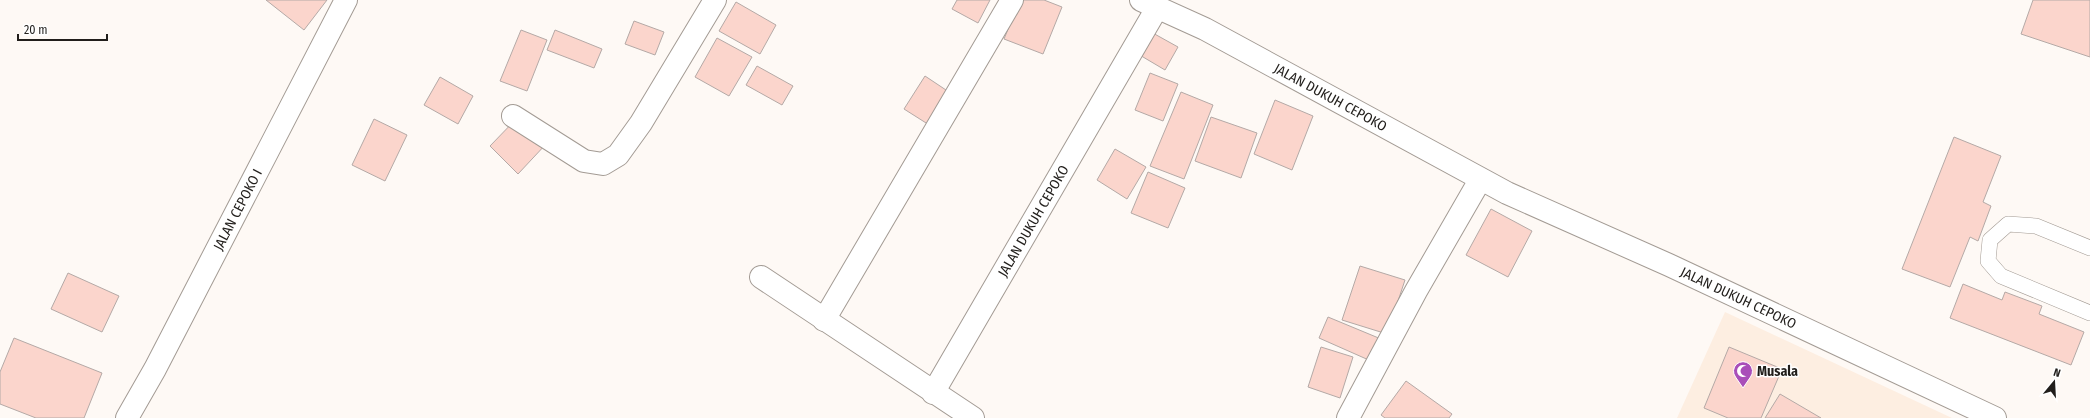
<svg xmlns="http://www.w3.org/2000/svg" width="2090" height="418" font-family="'Fira Sans Condensed',sans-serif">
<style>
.built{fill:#fdeee1}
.building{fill:#fbd5cc;stroke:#b4a9a6}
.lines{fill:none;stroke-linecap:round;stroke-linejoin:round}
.lane-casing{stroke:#a39b94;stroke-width:16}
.street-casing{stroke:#a39b94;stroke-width:24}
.lane{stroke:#fff;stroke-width:15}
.street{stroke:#fff;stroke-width:22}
.labels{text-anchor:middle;stroke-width:3;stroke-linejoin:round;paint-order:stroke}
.street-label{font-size:14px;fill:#211e1b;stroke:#fff}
.poi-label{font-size:14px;font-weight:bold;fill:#211e1b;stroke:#fff;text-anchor:start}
</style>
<rect width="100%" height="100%" fill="#fef9f5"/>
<path class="built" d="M1725 312 1952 418H1677Z"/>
<g class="building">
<path d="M266 0H327L304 30Z"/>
<path d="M957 0H990L978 23 952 9Z"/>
<path d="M1020 0H1044L1062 7 1043 54 1004 39Z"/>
<path d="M2033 0H2090V57L2021 34Z"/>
<path d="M736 2 776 25 760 54 719 31Z"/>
<path d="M634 21 664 32 655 55 625 44Z"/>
<path d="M521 30 547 40 527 91 500 81Z"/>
<path d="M555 30 602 49 594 68 547 50Z"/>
<path d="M1151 32 1178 47 1165 70 1138 54Z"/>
<path d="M717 38 752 57 729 96 695 77Z"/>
<path d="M757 66 793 86 782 105 746 85Z"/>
<path d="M1150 73 1178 84 1163 121 1135 110Z"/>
<path d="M925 76 955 96 934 128 904 109Z"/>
<path d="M440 77 473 96 458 124 424 105Z"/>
<path d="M1181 92 1213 105 1184 179 1150 166Z"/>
<path d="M1275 100 1313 116 1292 170 1254 154Z"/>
<path d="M519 116 547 143 518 174 490 146Z"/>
<path d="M1211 117 1257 133 1241 178 1195 161Z"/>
<path d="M374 119 407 135 385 181 352 165Z"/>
<path d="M1954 137 2001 156 1983 202 1991 206 1978 241 1970 237 1950 287 1902 269Z"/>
<path d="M1115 149 1146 167 1127 199 1097 180Z"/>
<path d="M1148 172 1185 188 1168 228 1131 213Z"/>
<path d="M1491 209 1532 231 1508 277 1466 255Z"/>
<path d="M1360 266 1405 280 1387 334 1342 320Z"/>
<path d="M68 273 119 296 102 332 51 309Z"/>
<path d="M1963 284 2002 300 2005 292 2042 306 2039 314 2084 332 2071 365 1950 318Z"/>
<path d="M1328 317 1381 339 1371 361 1319 338Z"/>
<path d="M14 338 102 373 84 418H36L0 404V372Z"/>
<path d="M1321 347 1353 357 1340 398 1308 387Z"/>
<path d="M1729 347 1782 369 1761 418H1728L1704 408Z"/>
<path d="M1406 381 1452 414 1449 418H1385L1381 415Z"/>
<path d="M1780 394 1821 418H1765Z"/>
</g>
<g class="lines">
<defs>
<path id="lane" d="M2090 248 2036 226 2008 224 1990 240 1988 261 2001 276 2090 313"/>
<g id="street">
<path id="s1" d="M1141 0 1205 29 1507 193 1669 265 1995 418"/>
<path d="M513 116 584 161 603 164 618 155 641 123 715 0"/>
<path d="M761 277 973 418"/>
<path d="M824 320 1012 0"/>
<path id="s2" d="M933 393 1157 8"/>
<path id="s3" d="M127 418 155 369 346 0"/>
<path d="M1348 418 1416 291 1480 180"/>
</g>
</defs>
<use href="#lane" class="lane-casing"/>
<use href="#street" class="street-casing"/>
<use href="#lane" class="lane"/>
<use href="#street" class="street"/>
</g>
<defs>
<symbol id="mosque-pin" viewBox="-11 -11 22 30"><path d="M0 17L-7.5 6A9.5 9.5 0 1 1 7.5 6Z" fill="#a94eb9" stroke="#fff"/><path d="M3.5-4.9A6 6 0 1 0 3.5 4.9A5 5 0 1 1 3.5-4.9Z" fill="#fff"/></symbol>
</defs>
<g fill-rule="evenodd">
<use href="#mosque-pin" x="1732" y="360" width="22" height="30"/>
</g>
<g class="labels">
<g class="street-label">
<text dy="5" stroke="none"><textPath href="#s1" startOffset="213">JALAN DUKUH CEPOKO</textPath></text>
<text dy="5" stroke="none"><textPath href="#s3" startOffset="236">JALAN CEPOKO I</textPath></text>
<text dy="5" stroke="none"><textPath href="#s2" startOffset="199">JALAN DUKUH CEPOKO</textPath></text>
<text dy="5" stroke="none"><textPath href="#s1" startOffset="668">JALAN DUKUH CEPOKO</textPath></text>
</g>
<g class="poi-label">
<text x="1757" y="376">Musala</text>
</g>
</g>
<g transform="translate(2054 382) rotate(18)" stroke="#ffffff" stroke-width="3" paint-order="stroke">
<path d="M0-3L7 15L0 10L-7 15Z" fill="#211e1b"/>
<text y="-6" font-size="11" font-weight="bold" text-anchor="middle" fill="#211e1b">N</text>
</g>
<path d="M18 34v6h89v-6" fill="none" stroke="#211e1b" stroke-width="2"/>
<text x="24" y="34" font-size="12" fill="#211e1b" stroke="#ffffff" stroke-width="3" paint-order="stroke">20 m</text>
</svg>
